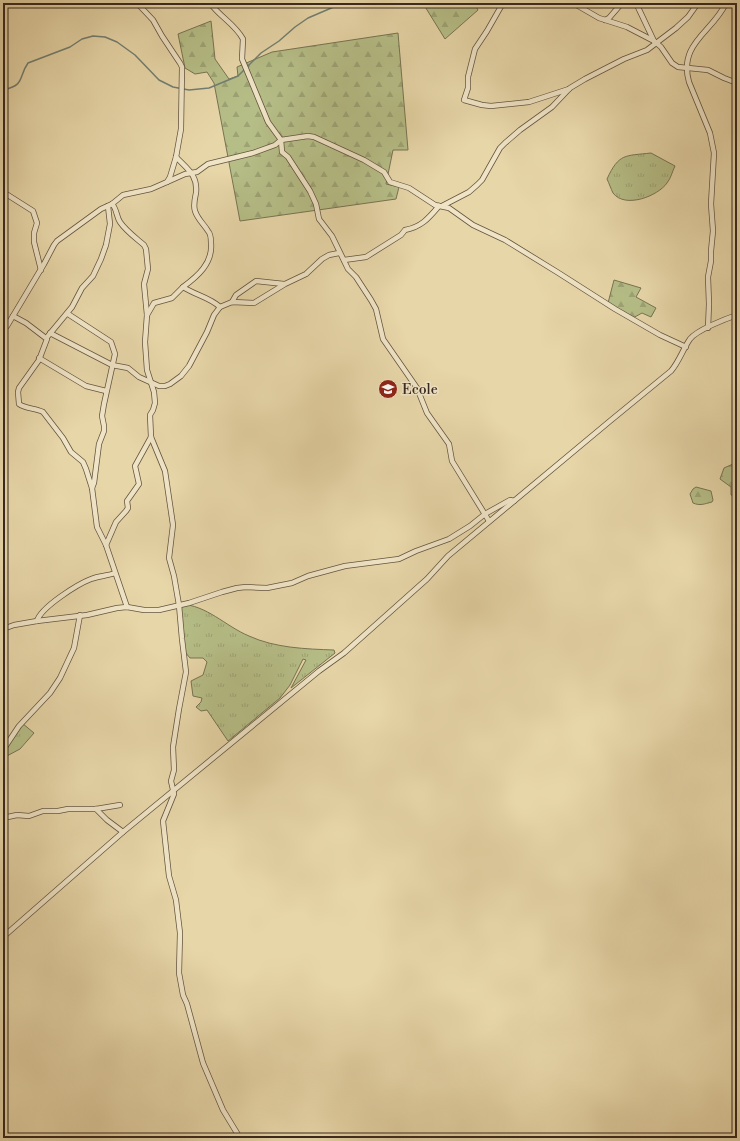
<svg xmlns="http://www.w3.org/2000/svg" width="740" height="1141" font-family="'Libre Bodoni',serif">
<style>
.grass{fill:url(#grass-tufts);stroke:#787352}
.forest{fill:url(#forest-firs);stroke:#787352}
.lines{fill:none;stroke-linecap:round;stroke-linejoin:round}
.stream{stroke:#717f73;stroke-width:1.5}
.street-casing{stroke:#645440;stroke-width:6}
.street{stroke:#efe4c6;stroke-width:4.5}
.labels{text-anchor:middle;stroke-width:3;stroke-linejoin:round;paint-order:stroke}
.poi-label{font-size:14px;fill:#39281e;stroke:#efe4c6;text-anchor:start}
</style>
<defs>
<pattern id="grass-tufts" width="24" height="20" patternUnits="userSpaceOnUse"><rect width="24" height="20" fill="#b6be87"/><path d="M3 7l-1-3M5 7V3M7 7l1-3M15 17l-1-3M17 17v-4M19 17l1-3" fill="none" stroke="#9da374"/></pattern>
<pattern id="forest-firs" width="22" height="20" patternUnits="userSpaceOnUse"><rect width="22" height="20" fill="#b6be87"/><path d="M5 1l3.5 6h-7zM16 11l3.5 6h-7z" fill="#9da374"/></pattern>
</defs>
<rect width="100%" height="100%" fill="#e7d6a8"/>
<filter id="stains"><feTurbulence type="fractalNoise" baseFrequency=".005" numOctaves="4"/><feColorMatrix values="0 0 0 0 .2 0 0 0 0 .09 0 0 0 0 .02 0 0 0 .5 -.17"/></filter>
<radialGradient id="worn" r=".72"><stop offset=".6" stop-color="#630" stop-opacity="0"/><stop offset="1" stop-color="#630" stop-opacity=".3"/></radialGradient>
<g class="grass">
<path d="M651 153 675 166C672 172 671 178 667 183 658 196 625 209 613 193 611 189 609 183 607 179 619 153 625 156 651 153Z"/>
<path d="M180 604C207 605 225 626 249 636 275 648 306 649 334 650L335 653 291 688 306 660 303 659 290 685 280 698 228 741 207 710 201 711 196 707 201 702 202 698 193 696 191 681 203 675 207 662 203 658H190L184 651Z"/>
<path d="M22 723 34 733 20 749 5 757 3 755V750Z"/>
</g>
<g class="forest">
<path d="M427 3H474L478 10 445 39 424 5Z"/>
<path d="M211 21 215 59 229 79 238 76 237 67 272 52 398 33 408 150H393L386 184 399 187 396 199 240 221 214 83 207 72 195 74 185 68 178 34Z"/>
<path d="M614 280 641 288 636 297 656 308 651 317 642 313 633 318 608 303Z"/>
<path d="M737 458V497L731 495V487L720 479 724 468 733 464Z"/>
<path d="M696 487 711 491 713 500 712 502C704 504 700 506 693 503L690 494 693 489Z"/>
</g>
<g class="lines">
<path class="stream" d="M3 90C26 85 18 77 28 63L70 47 82 39 93 36 105 37 117 42 135 55 159 80 173 87 189 90 209 88 238 76 261 53 279 41 295 27 308 18 343 3"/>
<defs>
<g id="street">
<path d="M210 3C220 17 235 24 243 39L242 59 268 122 281 140 282 152 288 157 310 191 316 204 319 219 332 236 348 269 356 277 371 300 376 309 383 339 417 388 427 413 449 444 452 461 489 521"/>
<path d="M503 3 487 31 475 49 468 77V88L464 100 482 105 491 106 529 102 569 89"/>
<path d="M573 3 599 18 627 27 654 41 661 47 672 63 678 67 708 70 724 78 737 83"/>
<path d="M636 3 654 41"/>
<path d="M605 20 609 18 622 3"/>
<path d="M176 157C187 169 198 175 196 193 195 198 193 205 195 211 198 220 204 224 208 231 211 234 211 239 211 243 213 263 198 276 183 287"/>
<path d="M167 182 185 174 197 172 208 164 253 153 275 145 281 140 308 136 314 137 364 160 384 172 390 182 409 188 435 205 449 208 473 225 505 240 557 272 615 309 660 335 686 347"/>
<path d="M3 192 33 211 37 223 34 233V242L41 270"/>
<path d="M112 204C117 209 116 216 120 222 126 231 136 238 144 245L146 249 148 269 144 284 147 315"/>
<path d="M442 206 469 192 477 185 482 180 500 148 505 143 520 130 552 107 570 88 585 79 624 59 647 50 676 28 688 17 698 3"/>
<path d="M344 260 366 257 401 235 405 230C421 227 428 219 439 206"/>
<path d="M232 302 236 295 256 281 284 284"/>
<path d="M68 314 111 342 115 354 104 404 102 416 104 426V431L99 444 94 483 92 488"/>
<path d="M13 316 26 323 47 339 39 360 19 388 18 392 19 404C26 409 35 408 43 412L63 438 71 452 83 462 86 469 92 488 97 527 106 545 127 607"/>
<path d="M708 328 709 304 708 277 711 261V251L713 231 711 204 714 153 710 133 689 82C678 43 713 32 726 3"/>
<path d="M3 329 7 326 44 264 54 245 57 241 101 209 112 204 123 195 151 189 167 182 170 177 176 157 181 129 182 67 180 63 162 36 153 20 137 3"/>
<path d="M50 333 112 365 128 368 139 377 159 386H165L170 384 181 376 189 366 207 332 214 315 220 307"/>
<path d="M48 336 72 307 82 288 93 276 101 259 106 245 110 224 108 206"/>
<path d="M39 358 86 386 106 391"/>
<path d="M106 545 116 522 126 511 128 508 127 501 139 484 135 466 151 437"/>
<path d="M37 621C41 607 78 584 91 579 98 576 107 576 115 573"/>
<path d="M3 629 14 625 37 621 87 615 117 608 127 607 144 610H159L189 603 222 592 237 588 246 587 267 588 292 583 308 576 345 566 399 559 416 551 449 539 470 526 485 514 510 500 514 501"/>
<path d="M3 750 19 726 50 693 60 678 74 648 80 615"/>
<path d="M96 809 107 820 123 832"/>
<path d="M3 818 17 815 29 816 43 811H58L68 809H96L120 805"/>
<path d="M3 937 123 832 319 671 344 653 427 579 448 556 610 421 671 371C679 362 683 349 690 339 697 330 725 319 737 315"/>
<path d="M240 1138 223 1110 203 1063 187 1004 183 995 179 973 180 933 176 900 169 876 163 821 174 794 171 781 174 770 173 747 179 709 186 672 182 639 179 605 174 576 169 558 173 525 165 471 151 437 150 415 153 410 155 403 154 392 147 370 145 342 147 315 154 303 172 298 183 287C195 295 209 297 220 307L232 302 254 303 285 284 306 274 322 259 329 255 339 253"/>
</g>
</defs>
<use href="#street" class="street-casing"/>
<use href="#street" class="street"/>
</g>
<defs>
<symbol id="school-disc" viewBox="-11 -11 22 22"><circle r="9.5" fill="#8f2418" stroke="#efe4c6"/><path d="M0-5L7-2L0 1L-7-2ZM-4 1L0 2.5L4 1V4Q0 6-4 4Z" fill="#fff"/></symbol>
</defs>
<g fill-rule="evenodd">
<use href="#school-disc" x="377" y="378" width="22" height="22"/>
</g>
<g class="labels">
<g class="poi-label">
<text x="402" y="394">Ecole</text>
</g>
</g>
<rect width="740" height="1141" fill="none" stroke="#e7d6a8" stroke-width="16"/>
<rect x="4" y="4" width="732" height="1133" fill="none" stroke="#39281e" stroke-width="2"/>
<rect x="8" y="8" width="724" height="1125" fill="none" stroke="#39281e"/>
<rect width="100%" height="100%" filter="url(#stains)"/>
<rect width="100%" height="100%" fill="url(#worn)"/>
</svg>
